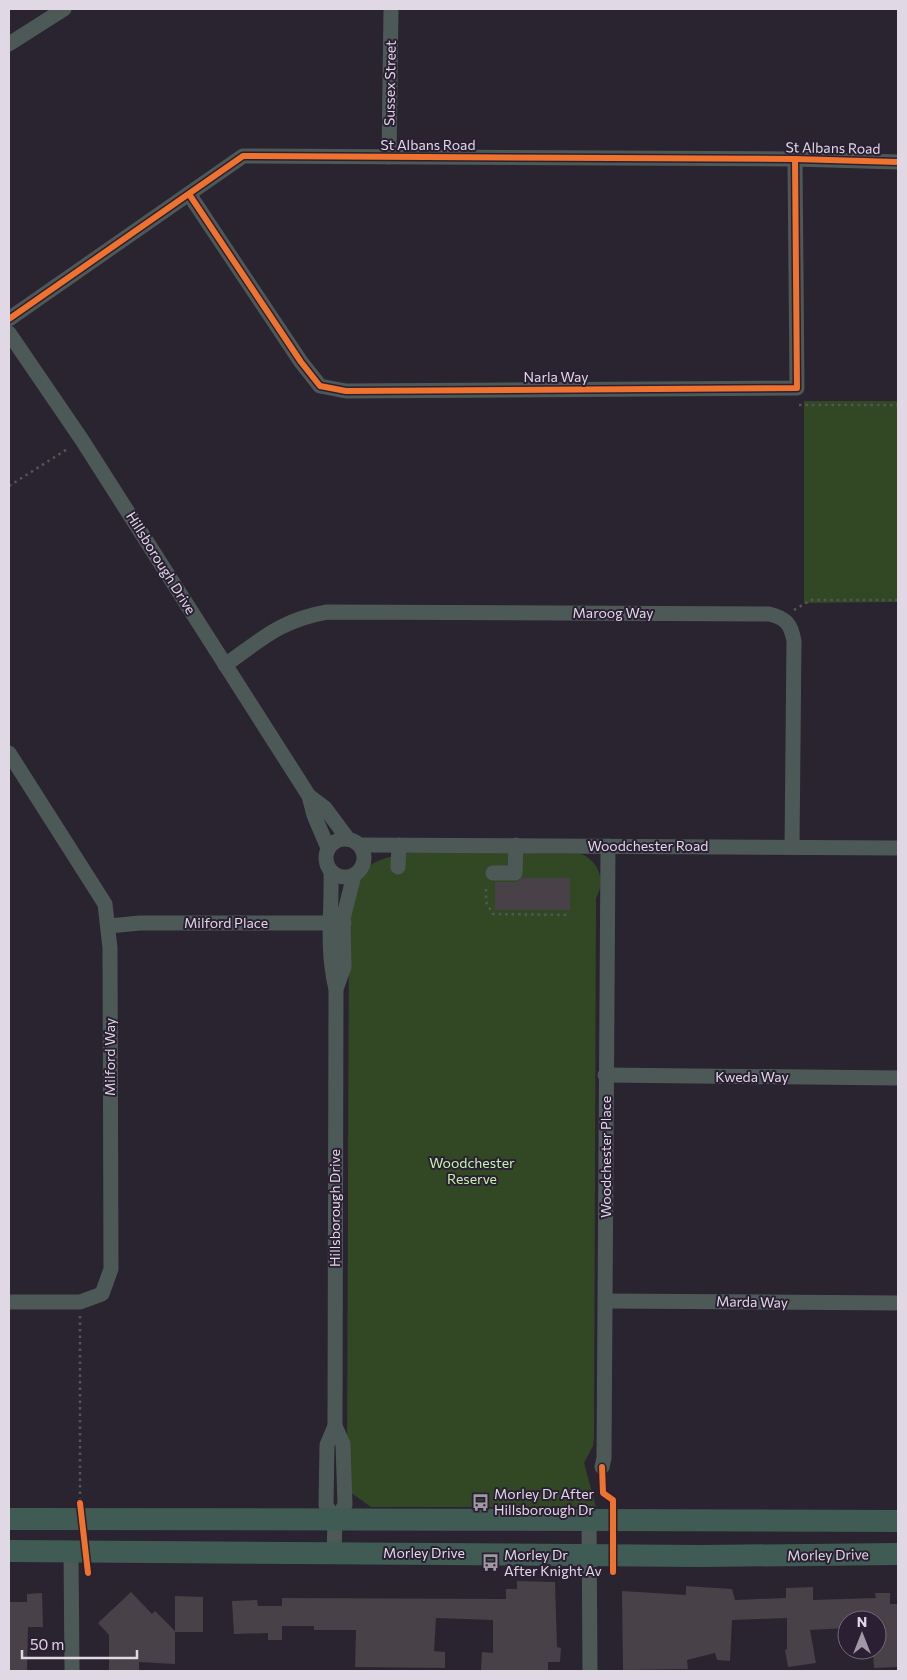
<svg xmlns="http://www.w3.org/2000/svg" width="907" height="1680" font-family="Commissioner,sans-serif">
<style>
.green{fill:#324825}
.building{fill:#484147}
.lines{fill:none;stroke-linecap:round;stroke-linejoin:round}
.path{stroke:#505757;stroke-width:2.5;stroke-dasharray:2.5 4;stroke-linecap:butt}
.minor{stroke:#4d5957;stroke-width:15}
.highway{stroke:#405b54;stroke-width:22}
.cycleway-casing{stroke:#2a1f33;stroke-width:9}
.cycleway{stroke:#ef722f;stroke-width:6}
.labels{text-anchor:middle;stroke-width:4;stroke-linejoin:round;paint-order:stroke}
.street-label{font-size:14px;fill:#e0d8e5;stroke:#2a1f33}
.park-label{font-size:14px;fill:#c5f5ab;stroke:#2a1f33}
.poi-label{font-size:14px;fill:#e0d8e5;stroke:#2a1f33;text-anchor:start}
</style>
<rect width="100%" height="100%" fill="#29242f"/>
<g class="green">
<path d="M804 401H898V602L804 603Z"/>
<path d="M421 851 581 854C599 861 606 881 596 898L594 1438 593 1446 584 1463 596 1507H371L350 1492 347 1480 349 905C350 899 350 891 353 885 365 858 396 855 421 851Z"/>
</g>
<g class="building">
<path d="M523 878H570V910H495V882H515Z"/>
<path d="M517 1581 555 1582 557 1647 561 1648 560 1662H548V1671L481 1670 482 1652 493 1653V1620L436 1618 434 1651 445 1652V1668L355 1667 356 1630H314V1626H282V1640H268V1633L234 1634 232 1601 257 1600 258 1606H282V1598L506 1599V1589H517Z"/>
<path d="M686 1586 732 1589 735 1600 786 1598V1588L813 1587V1600L876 1598 875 1593H890V1604H898V1667L874 1668 873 1650H877V1620H847V1628L810 1630 816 1663 788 1667 785 1650 787 1649V1618L732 1620 730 1661 717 1660 715 1653 687 1660 688 1669 623 1670 622 1591 686 1595Z"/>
<path d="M131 1592 152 1614 155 1611 175 1631V1596L203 1597V1632H175V1664L139 1662V1671H109V1635L98 1623Z"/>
<path d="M42 1593 43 1627H28L27 1671H9V1602H27V1594Z"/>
</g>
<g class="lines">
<g class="path">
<path d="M799 405H898"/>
<path d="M9 486 69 448"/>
<path d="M794 610 811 600H898"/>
<path d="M486 889V902L493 914 568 915"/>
<path d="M80 1316V1500"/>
</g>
<g class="minor">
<path d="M9 44 64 9"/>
<path d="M389 157 391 9"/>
<path d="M189 194 301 362 320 386 346 391 797 388 795 159"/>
<path d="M9 319 243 156 795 159 898 162"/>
<path d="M9 333 82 440 309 796 314 815 328 848"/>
<path d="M225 665C262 639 281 620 327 612L769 614C786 618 791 624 794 641L792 847"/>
<path d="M9 753 105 904 110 948 111 1269 102 1294 80 1302H9"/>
<path d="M309 796 325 808 348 839"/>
<circle cx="345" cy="858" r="19"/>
<path d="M360 845 898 848"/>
<path d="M398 867 399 845"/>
<path d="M331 872C332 913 326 948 336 989L335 1426 327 1445 326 1505 335 1521 334 1553"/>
<path d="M493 873H515L516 845"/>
<path d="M109 926 140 923H344"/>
<path d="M336 989 344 967 343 919 354 875"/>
<path d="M605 1075 898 1078"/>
<path d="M606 1301 898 1303"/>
<path d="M602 1467 604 1458 608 846"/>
<path d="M589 1518 590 1671"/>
<path d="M335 1521 345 1505 343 1444 335 1426"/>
<path d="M71 1551 72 1671"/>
</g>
<g class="highway">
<path d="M9 1519C305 1521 602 1518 898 1521"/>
<path d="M9 1551 701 1556 898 1554"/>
</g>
<defs>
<g id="cycleway">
<path d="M189 194 301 362 320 386 346 391 797 388 795 159"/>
<path d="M9 319 243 156 795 159 898 162"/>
<path d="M602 1467 603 1493 613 1500V1572"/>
<path d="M80 1503 88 1573"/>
</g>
</defs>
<use href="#cycleway" class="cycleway-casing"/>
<use href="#cycleway" class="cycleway"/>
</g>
<defs>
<symbol id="bus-bare" viewBox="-9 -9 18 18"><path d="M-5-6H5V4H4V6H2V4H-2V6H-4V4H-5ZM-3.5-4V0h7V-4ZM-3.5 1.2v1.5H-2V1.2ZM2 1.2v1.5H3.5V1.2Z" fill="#a099a5" stroke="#2a1f33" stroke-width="2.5" paint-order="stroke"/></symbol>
</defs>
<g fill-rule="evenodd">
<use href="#bus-bare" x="468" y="1490" width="25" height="25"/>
<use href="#bus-bare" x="478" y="1550" width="25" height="25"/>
</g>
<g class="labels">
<g class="street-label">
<text transform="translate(390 83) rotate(-89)" y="5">Sussex Street</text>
<text x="428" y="150">St Albans Road</text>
<text transform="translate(833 148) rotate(1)" y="5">St Albans Road</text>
<text x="556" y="382">Narla Way</text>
<text transform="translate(161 563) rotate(58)" y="5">Hillsborough Drive</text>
<text x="613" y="618">Maroog Way</text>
<text x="648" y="851">Woodchester Road</text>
<text x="226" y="928">Milford Place</text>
<text transform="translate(110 1057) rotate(-90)" y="5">Milford Way</text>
<text x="752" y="1082">Kweda Way</text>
<text transform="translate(606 1157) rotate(-90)" y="5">Woodchester Place</text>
<text transform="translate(335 1208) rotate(-90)" y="5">Hillsborough Drive</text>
<text transform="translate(752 1302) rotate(1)" y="5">Marda Way</text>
<text x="424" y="1558">Morley Drive</text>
<text transform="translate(828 1555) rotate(-1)" y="5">Morley Drive</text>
</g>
<g class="park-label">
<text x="472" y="1168">Woodchester<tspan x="472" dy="16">Reserve</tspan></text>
</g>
<g class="poi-label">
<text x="494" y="1499">Morley Dr After<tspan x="494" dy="16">Hillsborough Dr</tspan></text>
<text x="504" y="1560">Morley Dr<tspan x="504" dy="16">After Knight Av</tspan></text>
</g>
</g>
<rect width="907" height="1680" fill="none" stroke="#e0d8e5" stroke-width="20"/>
<g transform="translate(862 1635)"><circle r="24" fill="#2a1f33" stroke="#73697a"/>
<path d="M0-4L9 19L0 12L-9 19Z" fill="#a099a5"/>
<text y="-8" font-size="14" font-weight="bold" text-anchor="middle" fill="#e0d8e5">N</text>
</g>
<path d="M22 1650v8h115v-8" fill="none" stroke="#e0d8e5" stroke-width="2.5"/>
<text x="30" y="1650" font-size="15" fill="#e0d8e5" stroke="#2a1f33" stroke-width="4" paint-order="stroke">50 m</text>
</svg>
